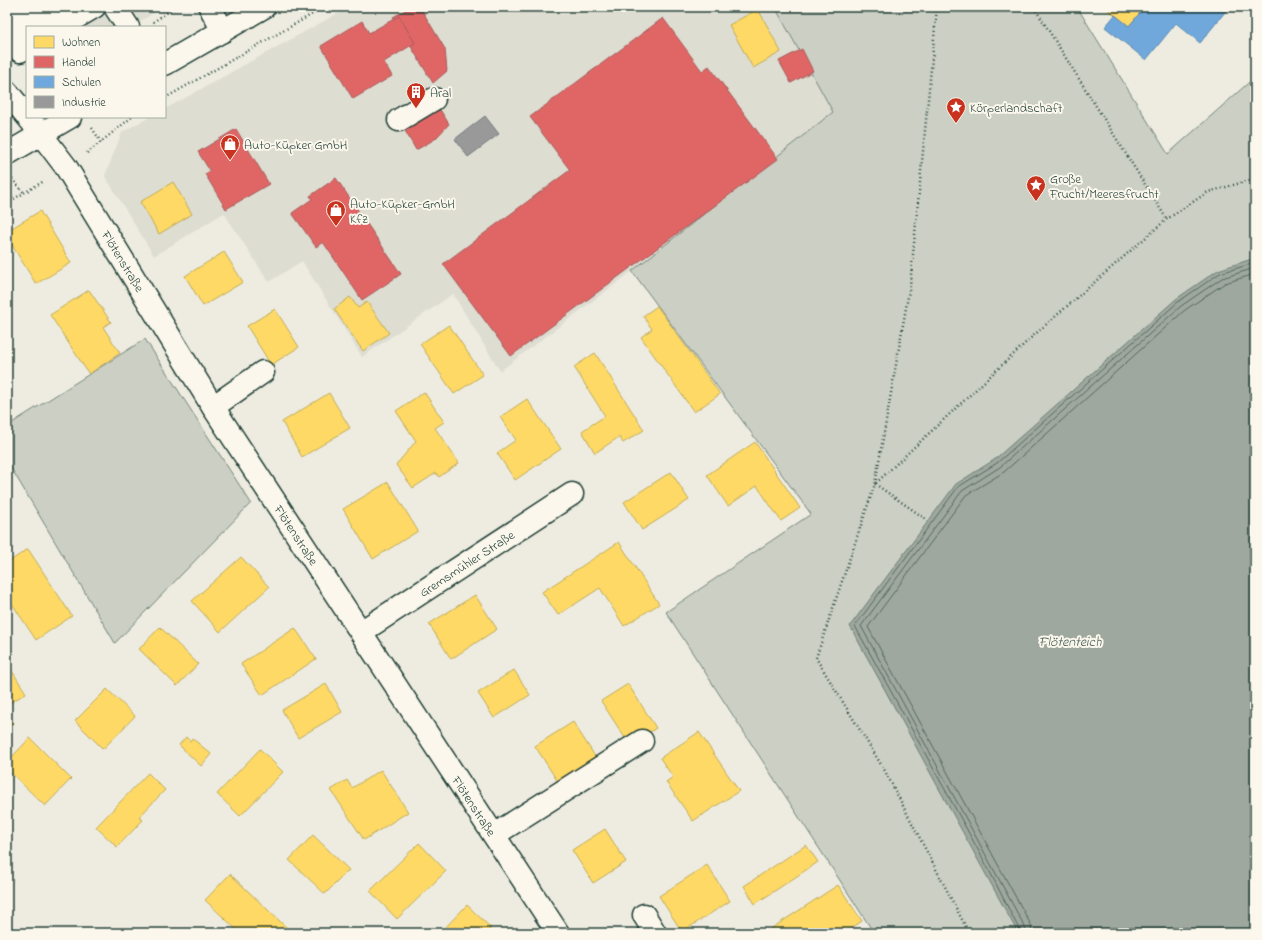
<svg xmlns="http://www.w3.org/2000/svg" width="1262" height="940" font-family="'Indie Flower',sans-serif">
<style>
.built{fill:#ddddd2}
.green{fill:#cbcfc4;stroke:#75867c}
.water{fill:#9fa89f;stroke:#6c7d74}
.homes{fill:#ffd966;stroke:#bcaa57}
.shops{fill:#e06666;stroke:#a65a57}
.schools{fill:#6fa8dc;stroke:#5788aa}
.industry{fill:#999;stroke:#747d7b}
.lines{fill:none;stroke-linecap:round;stroke-linejoin:round}
.shore{stroke:#52685f;stroke-width:1}
.minor-casing{stroke:#1f3d34;stroke-width:25}
.path{stroke:#1f3d34;stroke-width:2.5;stroke-dasharray:1 3;stroke-linecap:butt}
.minor{stroke:#fbf7ec;stroke-width:22}
.labels{text-anchor:middle;stroke-width:4;stroke-linejoin:round;paint-order:stroke}
.poi-label{font-size:13px;fill:#1f3d34;stroke:#fbf7ec;text-anchor:start}
.street-label{font-size:13px;fill:#1f3d34;stroke:#fbf7ec}
.water-label{font-size:14px;font-style:italic;fill:#455d54;stroke:#fbf7ec}
</style>
<rect width="100%" height="100%" fill="#eeece1"/>
<filter id="ink" filterUnits="userSpaceOnUse"><feTurbulence type="fractalNoise" baseFrequency=".025" numOctaves="2"/><feDisplacementMap in="SourceGraphic" scale="8" xChannelSelector="R" yChannelSelector="G"/><feConvolveMatrix kernelMatrix="1 2 1 2 8 2 1 2 1" color-interpolation-filters="sRGB"/></filter>
<g filter="url(#ink)">
<g class="built">
<path d="M7 7H164L130 27H27V65L7 51Z"/>
<path d="M349 7H775L833 112 634 270 500 371 453 294 362 357 302 261 269 282 224 213 154 256 105 176 122 132 150 117H165V109Z"/>
</g>
<g class="green">
<path d="M775 7H1077L1168 154 1255 77V933H874L666 612 811 514 632 271 833 112Z"/>
<path d="M145 339 251 503 115 643 7 461V426Z"/>
</g>
<path class="water" d="M1255 258V933H1018L850 626 956 484 994 460 1176 299 1218 270Z"/>
<g class="homes">
<path d="M1105 7H1145L1129 26Z"/>
<path d="M758 9 781 52 753 68 729 25Z"/>
<path d="M173 182 192 214 159 234 140 202Z"/>
<path d="M40 211 71 263 36 284 7 237V231Z"/>
<path d="M224 252 243 282 203 306 185 276Z"/>
<path d="M89 290 111 322 103 327 120 353 89 374 50 315Z"/>
<path d="M350 297 358 308 367 302 389 333 363 351 334 309Z"/>
<path d="M657 306 720 394 694 412 641 337 652 329 643 316Z"/>
<path d="M275 309 299 347 271 365 247 326Z"/>
<path d="M449 325 483 375 454 394 420 344Z"/>
<path d="M595 353 644 430 623 443 619 437 595 453 582 431 605 416 574 367Z"/>
<path d="M424 392 444 422 435 428 459 463 439 477 436 473 413 488 396 465 416 441 396 411Z"/>
<path d="M329 393 350 428 302 457 282 422Z"/>
<path d="M527 399 561 449 515 480 497 453 516 440 500 417Z"/>
<path d="M755 442 800 508 781 521 757 486 728 506 707 475Z"/>
<path d="M671 472 689 500 642 530 624 502Z"/>
<path d="M388 482 418 531 373 559 343 509Z"/>
<path d="M619 542 659 604 624 626 600 588 558 615 542 592Z"/>
<path d="M28 549 72 616 36 640 7 596V563Z"/>
<path d="M241 557 269 587 220 632 192 601Z"/>
<path d="M475 595 497 629 451 659 429 624Z"/>
<path d="M160 627 198 664 177 686 139 649Z"/>
<path d="M295 628 316 659 262 695 241 664Z"/>
<path d="M7 663 26 693 7 705Z"/>
<path d="M514 670 530 695 494 718 478 693Z"/>
<path d="M326 684 342 712 298 738 282 710Z"/>
<path d="M628 684 656 728 643 737 639 729 625 738 601 701Z"/>
<path d="M107 689 135 716 103 749 75 721Z"/>
<path d="M7 715 13 724 7 728Z"/>
<path d="M573 722 598 761 560 785 535 746Z"/>
<path d="M699 732 739 791 693 821 666 782 673 777 660 758Z"/>
<path d="M186 737 190 741 192 738 211 754 201 766 179 745Z"/>
<path d="M30 738 71 779 45 806 7 769V762Z"/>
<path d="M260 749 283 772 240 816 217 794Z"/>
<path d="M381 770 408 812 364 840 331 790 347 780 352 788Z"/>
<path d="M148 773 165 790 139 817 143 820 117 847 96 827Z"/>
<path d="M605 829 626 862 593 883 572 850Z"/>
<path d="M313 835 349 870 325 894 289 860Z"/>
<path d="M419 843 446 871 397 919 370 891Z"/>
<path d="M806 845 818 862 755 904 744 886Z"/>
<path d="M707 865 730 901 682 932 659 896Z"/>
<path d="M230 874 288 929 284 933H240L205 900Z"/>
<path d="M838 885 862 921 844 933 766 932Z"/>
<path d="M467 905 491 928 486 933H440Z"/>
</g>
<g class="shops">
<path d="M411 7H420L445 49 447 71 433 83 393 17Z"/>
<path d="M399 16 415 43 384 62 392 76 353 99 321 46 362 21 369 33Z"/>
<path d="M663 18 702 71 709 66 778 159 511 356 443 264 570 170 530 117Z"/>
<path d="M802 49 813 71 791 83 779 61Z"/>
<path d="M439 108 449 124 435 139 416 150 404 129Z"/>
<path d="M236 129 269 184 226 209 205 174 210 171 198 152Z"/>
<path d="M336 178 401 274 362 300 323 242 316 247 292 213 312 199 310 196Z"/>
</g>
<path class="schools" d="M1145 7H1229L1200 43 1176 23 1146 60 1105 27 1115 15 1129 26Z"/>
<path class="industry" d="M485 116 499 134 468 157 455 139Z"/>
<g class="lines">
<g class="shore">
<path d="M1021 933 987 866 855 626 958 487 997 463 1178 302 1220 273 1255 263"/>
<path d="M1026 933 1025 927 861 626 962 491 1000 467 1181 306 1222 278 1255 268"/>
<path d="M1032 933 1031 925 868 627 966 495 1004 472 1185 310 1225 283 1255 274"/>
</g>
<defs>
<g id="minor">
<path d="M115 7 128 27"/>
<path d="M210 7 223 31"/>
<path d="M7 25 36 7"/>
<path d="M28 27 61 7"/>
<path d="M60 27 94 7"/>
<path d="M7 31 20 51 27 47"/>
<path d="M165 64 264 7"/>
<path d="M7 92 27 116"/>
<path id="s1" d="M28 117 66 167 213 407 558 933"/>
<path d="M399 120 434 99"/>
<path d="M7 154 70 117"/>
<path d="M213 407 263 372"/>
<path id="s2" d="M361 632 572 494"/>
<path d="M494 835 642 741"/>
<path d="M644 915 655 933"/>
</g>
</defs>
<use href="#minor" class="minor-casing"/>
<g class="path">
<path d="M937 7 910 285 875 484 816 658 885 771 969 933"/>
<path d="M1034 7 1166 218"/>
<path d="M153 22 176 7"/>
<path d="M165 98 325 7"/>
<path d="M92 128 101 142"/>
<path d="M87 153 132 117"/>
<path d="M12 179 24 193"/>
<path d="M7 203 44 181"/>
<path d="M876 483 1033 336 1167 219 1208 192 1255 179"/>
<path d="M875 484 926 519"/>
</g>
<use href="#minor" class="minor"/>
</g>
</g>
<defs>
<symbol id="building-pin" viewBox="-11 -11 22 30"><path d="M0 17L-7.5 6A9.5 9.5 0 1 1 7.5 6Z" fill="#c8321e" stroke="#fbf7ec"/><path d="M-4-6H4V6H1V3H-1V6H-4ZM-2.5-4.3h1.7v1.8h-1.7ZM.8-4.3h1.7v1.8H.8ZM-2.5-1h1.7V.8h-1.7ZM.8-1h1.7V.8H.8Z" fill="#fff"/></symbol>
<symbol id="sight-pin" viewBox="-11 -11 22 30"><path d="M0 17L-7.5 6A9.5 9.5 0 1 1 7.5 6Z" fill="#c8321e" stroke="#fbf7ec"/><path d="M0-6L1.8-2.2L6-1.7L2.9 1.2L3.7 5.4L0 3.3L-3.7 5.4L-2.9 1.2L-6-1.7L-1.8-2.2Z" fill="#fff"/></symbol>
<symbol id="shop-pin" viewBox="-11 -11 22 30"><path d="M0 17L-7.5 6A9.5 9.5 0 1 1 7.5 6Z" fill="#c8321e" stroke="#fbf7ec"/><path d="M-5-2.5h2.3a2.7 3.5 0 0 1 5.4 0H5L5.5 6h-11ZM-1.5-2.5h3a1.5 2.3 0 0 0-3 0Z" fill="#fff"/></symbol>
</defs>
<g fill-rule="evenodd">
<use href="#building-pin" x="405" y="81" width="22" height="30"/>
<use href="#sight-pin" x="945" y="96" width="22" height="30"/>
<use href="#shop-pin" x="219" y="133" width="22" height="30"/>
<use href="#sight-pin" x="1025" y="174" width="22" height="30"/>
<use href="#shop-pin" x="325" y="199" width="22" height="30"/>
</g>
<g class="labels">
<g class="poi-label">
<text x="430" y="97">Aral</text>
<text x="970" y="112">Körperlandschaft</text>
<text x="244" y="149">Auto-Küpker GmbH</text>
<text x="1050" y="183">Große<tspan x="1050" dy="15">Frucht/Meeresfrucht</tspan></text>
<text x="350" y="208">Auto-Küpker-GmbH<tspan x="350" dy="15">Kfz</tspan></text>
</g>
<g class="street-label">
<text dy="5" stroke="none"><textPath href="#s1" startOffset="173">Flötenstraße</textPath></text>
<text dy="5" stroke="none"><textPath href="#s1" startOffset="497">Flötenstraße</textPath></text>
<text dy="5" stroke="none"><textPath href="#s2" startOffset="126">Gremsmühler Straße</textPath></text>
<text dy="5" stroke="none"><textPath href="#s1" startOffset="821">Flötenstraße</textPath></text>
</g>
<g class="water-label">
<text x="1070" y="646">Flötenteich</text>
</g>
</g>
<rect width="1262" height="940" fill="none" stroke="#fbf7ec" stroke-width="24"/>
<rect x="12" y="12" width="1238" height="916" fill="none" stroke="#1f3d34" stroke-width="1.5" filter="url(#ink)"/>
<rect x="26" y="26" width="140" height="92" fill="#fbf7ec" stroke="#a3ada2"/>
<rect x="34" y="36" width="20" height="12" fill="#ffd966" stroke="#a3ada2"/>
<text x="62" y="46" font-size="12" fill="#1f3d34">Wohnen</text>
<rect x="34" y="56" width="20" height="12" fill="#e06666" stroke="#a3ada2"/>
<text x="62" y="66" font-size="12" fill="#1f3d34">Handel</text>
<rect x="34" y="76" width="20" height="12" fill="#6fa8dc" stroke="#a3ada2"/>
<text x="62" y="86" font-size="12" fill="#1f3d34">Schulen</text>
<rect x="34" y="96" width="20" height="12" fill="#999999" stroke="#a3ada2"/>
<text x="62" y="106" font-size="12" fill="#1f3d34">Industrie</text>
</svg>
